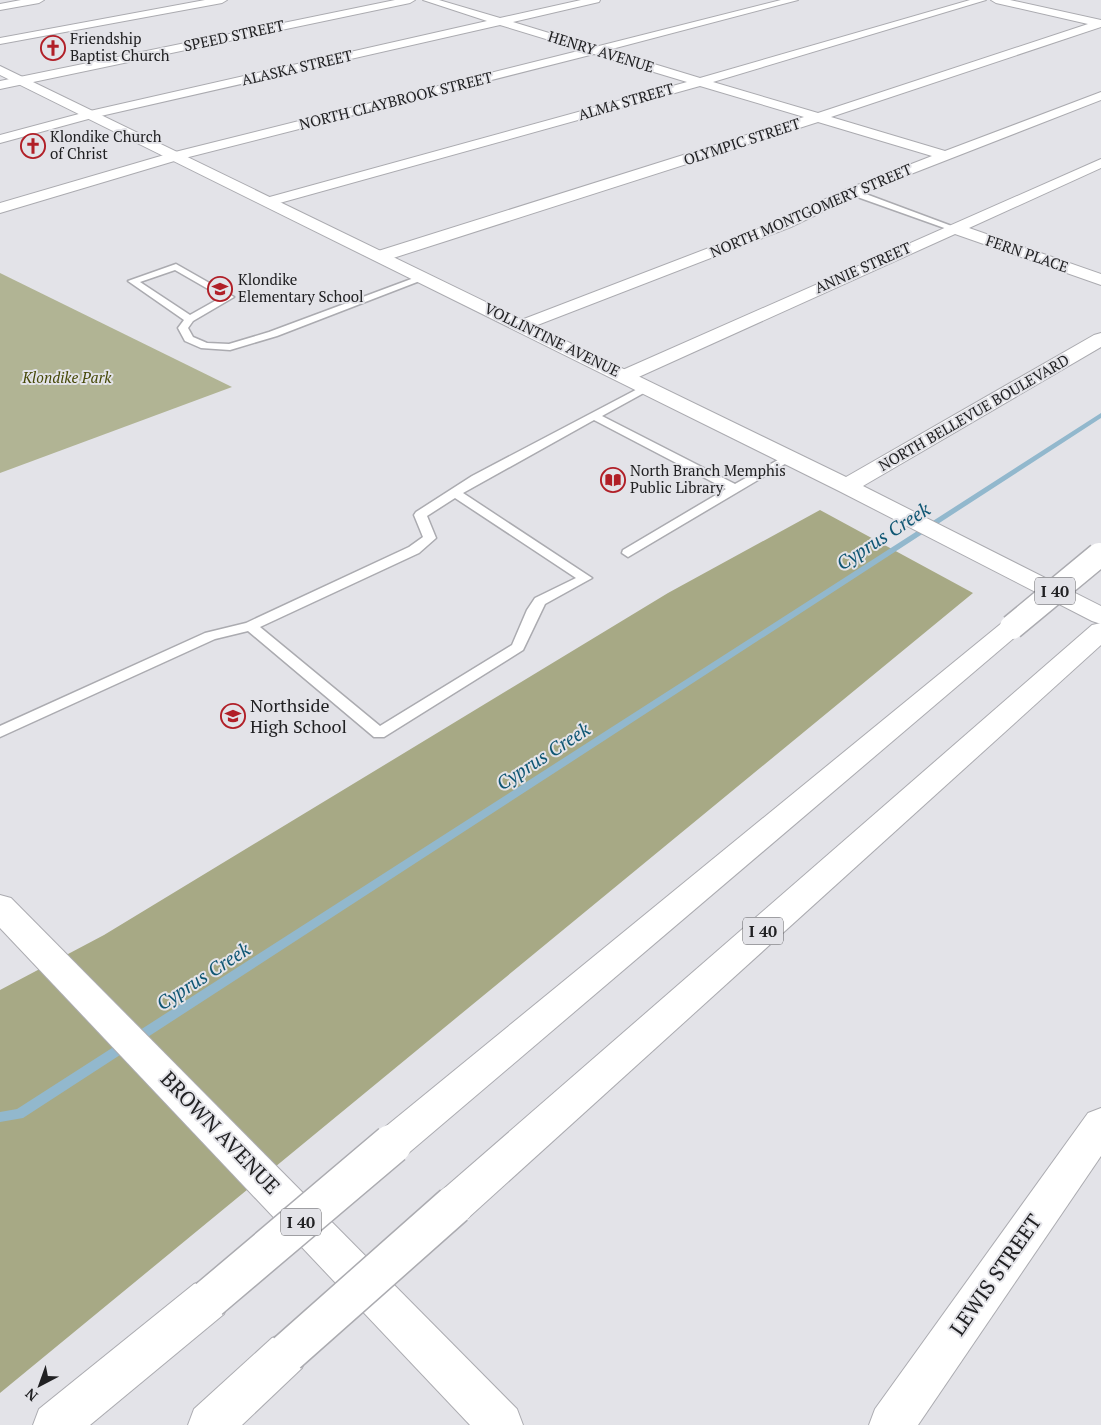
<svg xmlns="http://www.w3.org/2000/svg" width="1101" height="1425" font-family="'PT Serif',serif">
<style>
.green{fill:#b1b494}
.forest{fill:#a7a985}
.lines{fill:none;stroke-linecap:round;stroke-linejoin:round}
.stream{fill:#92b8cd;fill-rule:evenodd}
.lane-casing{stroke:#ababb0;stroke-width:3}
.street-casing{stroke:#ababb0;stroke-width:2}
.secondary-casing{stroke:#ababb0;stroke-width:2}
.highway-casing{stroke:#ababb0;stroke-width:2}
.lane{fill:#fff;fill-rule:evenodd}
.street{fill:#fff;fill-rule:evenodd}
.secondary{fill:#fff;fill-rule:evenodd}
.highway{fill:#fff;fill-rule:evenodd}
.highway-bridge-far1-casing{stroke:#ababb0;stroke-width:27;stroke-linecap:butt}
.highway-bridge-casing{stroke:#ababb0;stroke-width:42;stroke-linecap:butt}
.highway-bridge-far1{stroke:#fff;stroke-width:24}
.highway-bridge{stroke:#fff;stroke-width:39}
.labels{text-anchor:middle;stroke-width:4;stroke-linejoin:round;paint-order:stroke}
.far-street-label{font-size:15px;fill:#212123;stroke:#e3e3e8}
.far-poi-label{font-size:15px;fill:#212123;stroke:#e3e3e8;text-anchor:start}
.far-park-label{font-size:15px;font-style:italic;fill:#464807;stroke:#e3e3e8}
.shield{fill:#e3e3e8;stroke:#5b5b5e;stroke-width:1}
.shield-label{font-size:16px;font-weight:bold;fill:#212123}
.poi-label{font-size:18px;fill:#212123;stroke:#e3e3e8;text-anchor:start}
.water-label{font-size:19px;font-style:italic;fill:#0e5673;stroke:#e3e3e8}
.near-street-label{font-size:21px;fill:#212123;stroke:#e3e3e8}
</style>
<rect width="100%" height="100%" fill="#e3e3e8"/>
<path class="green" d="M0 273 232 387 0 473Z"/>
<path class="forest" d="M820 510 973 593 0 1393V990L104 935 668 593Z"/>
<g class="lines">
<path class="stream" d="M1101 413V418L23 1118 0 1122V1112L17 1109Z"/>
<defs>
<g id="lane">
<path d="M849 190H855L957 228 950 230 849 194Z"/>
<path d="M176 264 234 297 193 321 188 328 193 337 207 343 229 344 269 332 422 275 430 277 277 336 230 350 201 348 185 341 178 328 184 320 128 281ZM175 270 222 297 190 315 140 282Z"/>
<path d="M647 384 651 385V389L602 416 735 484 785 456H793L795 458 628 557 622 553 623 550 726 489 594 420 463 493 592 578 545 604 523 650 384 737H374L248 631 215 639 0 737V726L205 633 246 623 409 547 423 537 414 515 416 512 472 476ZM455 498 576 578 535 598 527 610 512 645 380 726 260 627 419 553 436 538 427 516Z"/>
</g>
<g id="street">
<path d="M21 0H44L39 3 0 10V4Z"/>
<path d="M205 0H227L222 3 0 44V38Z"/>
<path d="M395 0H415L410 3 0 89V81Z"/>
<path d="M423 0H439L500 18 581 0H600L599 2 513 22 595 47 781 0H798L608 50 700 78 970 0H986L713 82 818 113 1088 24 996 3 991 0H1010L1101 20V27L831 117 945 151 1101 92V100L857 195 791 227 522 331 516 330 513 326 516 322 779 221 847 189 932 156 818 122 387 260H375L373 256 375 252 804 117 700 86 276 204H266L263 201 266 198 687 82 594 54 181 159 0 213V203L171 153 582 50 500 25 92 118 0 143V135L90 111 487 21Z"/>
<path d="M1101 159V168L969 228 1101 274V285L955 234 632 380H618L615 376 618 372Z"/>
<path d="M0 895 11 898 517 1409 523 1425H470L0 928Z"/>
<path d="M1101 1108V1156L918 1425H869L875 1409 1088 1113Z"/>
</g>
<path id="secondary" d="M0 66 846 477 1094 335 1101 333V347L863 486 1101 606V624L1092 621 839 491 0 75Z"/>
<g id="highway">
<path d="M1012 619 1021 622 1025 627 1021 632 405 1156 392 1161 379 1156 373 1144 379 1132 1003 622Z"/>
<path d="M1101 623V645L468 1218 454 1223 440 1218 434 1205 440 1192 1092 625Z"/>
<path d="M209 1278 224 1284 230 1299 224 1314 90 1425H33L39 1409 194 1284Z"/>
<path d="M287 1332 302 1338 308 1353 302 1368 242 1425H188L194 1409 272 1338Z"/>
</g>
</defs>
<use href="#lane" class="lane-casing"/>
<use href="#street" class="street-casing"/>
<use href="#secondary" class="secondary-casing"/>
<use href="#highway" class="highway-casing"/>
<use href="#lane" class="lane"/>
<use href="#street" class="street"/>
<use href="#secondary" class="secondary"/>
<use href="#highway" class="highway"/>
<defs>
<path id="highway-bridge-far1" d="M1012 627 1099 555"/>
<g id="highway-bridge">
<path d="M209 1299 392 1144"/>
<path d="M287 1353 454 1205"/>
</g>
</defs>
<use href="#highway-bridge-far1" class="highway-bridge-far1-casing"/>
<use href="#highway-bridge" class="highway-bridge-casing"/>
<use href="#highway-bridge-far1" class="highway-bridge-far1"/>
<use href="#highway-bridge" class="highway-bridge"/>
</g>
<defs>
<symbol id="church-ring" viewBox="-11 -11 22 22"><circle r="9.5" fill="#e3e3e8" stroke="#b11f27" stroke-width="1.5"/><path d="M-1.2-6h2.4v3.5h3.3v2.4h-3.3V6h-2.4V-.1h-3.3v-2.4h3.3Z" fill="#b11f27"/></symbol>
<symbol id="school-ring" viewBox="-11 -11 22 22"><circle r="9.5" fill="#e3e3e8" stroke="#b11f27" stroke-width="1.5"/><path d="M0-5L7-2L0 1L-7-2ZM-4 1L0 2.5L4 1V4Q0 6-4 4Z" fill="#b11f27"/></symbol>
<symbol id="library-ring" viewBox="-11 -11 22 22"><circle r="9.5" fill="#e3e3e8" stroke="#b11f27" stroke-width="1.5"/><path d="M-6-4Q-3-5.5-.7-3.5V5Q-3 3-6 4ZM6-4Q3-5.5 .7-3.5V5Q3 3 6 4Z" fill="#b11f27"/></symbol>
</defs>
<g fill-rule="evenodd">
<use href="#church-ring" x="39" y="34" width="28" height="28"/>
<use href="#church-ring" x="19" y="132" width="28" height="28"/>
<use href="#school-ring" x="206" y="275" width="28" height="28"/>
<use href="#library-ring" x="599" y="466" width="28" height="28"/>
<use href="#school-ring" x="219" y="702" width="28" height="28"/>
</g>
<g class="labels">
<g class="far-street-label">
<text transform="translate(234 36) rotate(-12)" y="5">SPEED STREET</text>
<text transform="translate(601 52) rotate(17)" y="5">HENRY AVENUE</text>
<text transform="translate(297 68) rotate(-13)" y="5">ALASKA STREET</text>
<text transform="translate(396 101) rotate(-14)" y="5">NORTH CLAYBROOK STREET</text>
<text transform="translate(626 102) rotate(-16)" y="5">ALMA STREET</text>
<text transform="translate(742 142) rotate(-18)" y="5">OLYMPIC STREET</text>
<text transform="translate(811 211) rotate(-23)" y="5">NORTH MONTGOMERY STREET</text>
<text transform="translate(1027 254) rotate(19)" y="5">FERN PLACE</text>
<text transform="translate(863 268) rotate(-24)" y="5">ANNIE STREET</text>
<text transform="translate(552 340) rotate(26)" y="5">VOLLINTINE AVENUE</text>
<text transform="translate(974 413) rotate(-30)" y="5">NORTH BELLEVUE BOULEVARD</text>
</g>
<g class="far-poi-label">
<text x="70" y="44">Friendship<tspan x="70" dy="17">Baptist Church</tspan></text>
<text x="50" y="142">Klondike Church<tspan x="50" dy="17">of Christ</tspan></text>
<text x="238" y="285">Klondike<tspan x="238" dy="17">Elementary School</tspan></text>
<text x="630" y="476">North Branch Memphis<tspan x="630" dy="17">Public Library</tspan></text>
</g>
<g class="far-park-label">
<text x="67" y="383">Klondike Park</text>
</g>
<g class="shield">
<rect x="1035" y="577.5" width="40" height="27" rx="4"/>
<rect x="743" y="917.5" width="40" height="27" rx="4"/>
<rect x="281" y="1208.5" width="40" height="27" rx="4"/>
</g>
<g class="shield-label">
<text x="1055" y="597">I 40</text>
<text x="763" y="937">I 40</text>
<text x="301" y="1228">I 40</text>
</g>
<g class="poi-label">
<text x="250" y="712">Northside<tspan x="250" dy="21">High School</tspan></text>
</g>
<g class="water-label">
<text transform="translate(883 536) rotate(-33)" y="7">Cyprus Creek</text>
<text transform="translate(543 756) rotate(-33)" y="7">Cyprus Creek</text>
<text transform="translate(203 976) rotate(-33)" y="7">Cyprus Creek</text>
</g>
<g class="near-street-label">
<text transform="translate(220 1133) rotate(46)" y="7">BROWN AVENUE</text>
<text transform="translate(996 1275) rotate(-55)" y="7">LEWIS STREET</text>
</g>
</g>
<g transform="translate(40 1385) rotate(221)" stroke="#e3e3e8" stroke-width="4" paint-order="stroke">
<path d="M0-4L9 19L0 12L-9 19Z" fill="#212123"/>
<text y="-8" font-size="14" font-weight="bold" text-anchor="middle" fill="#212123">N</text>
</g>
</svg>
